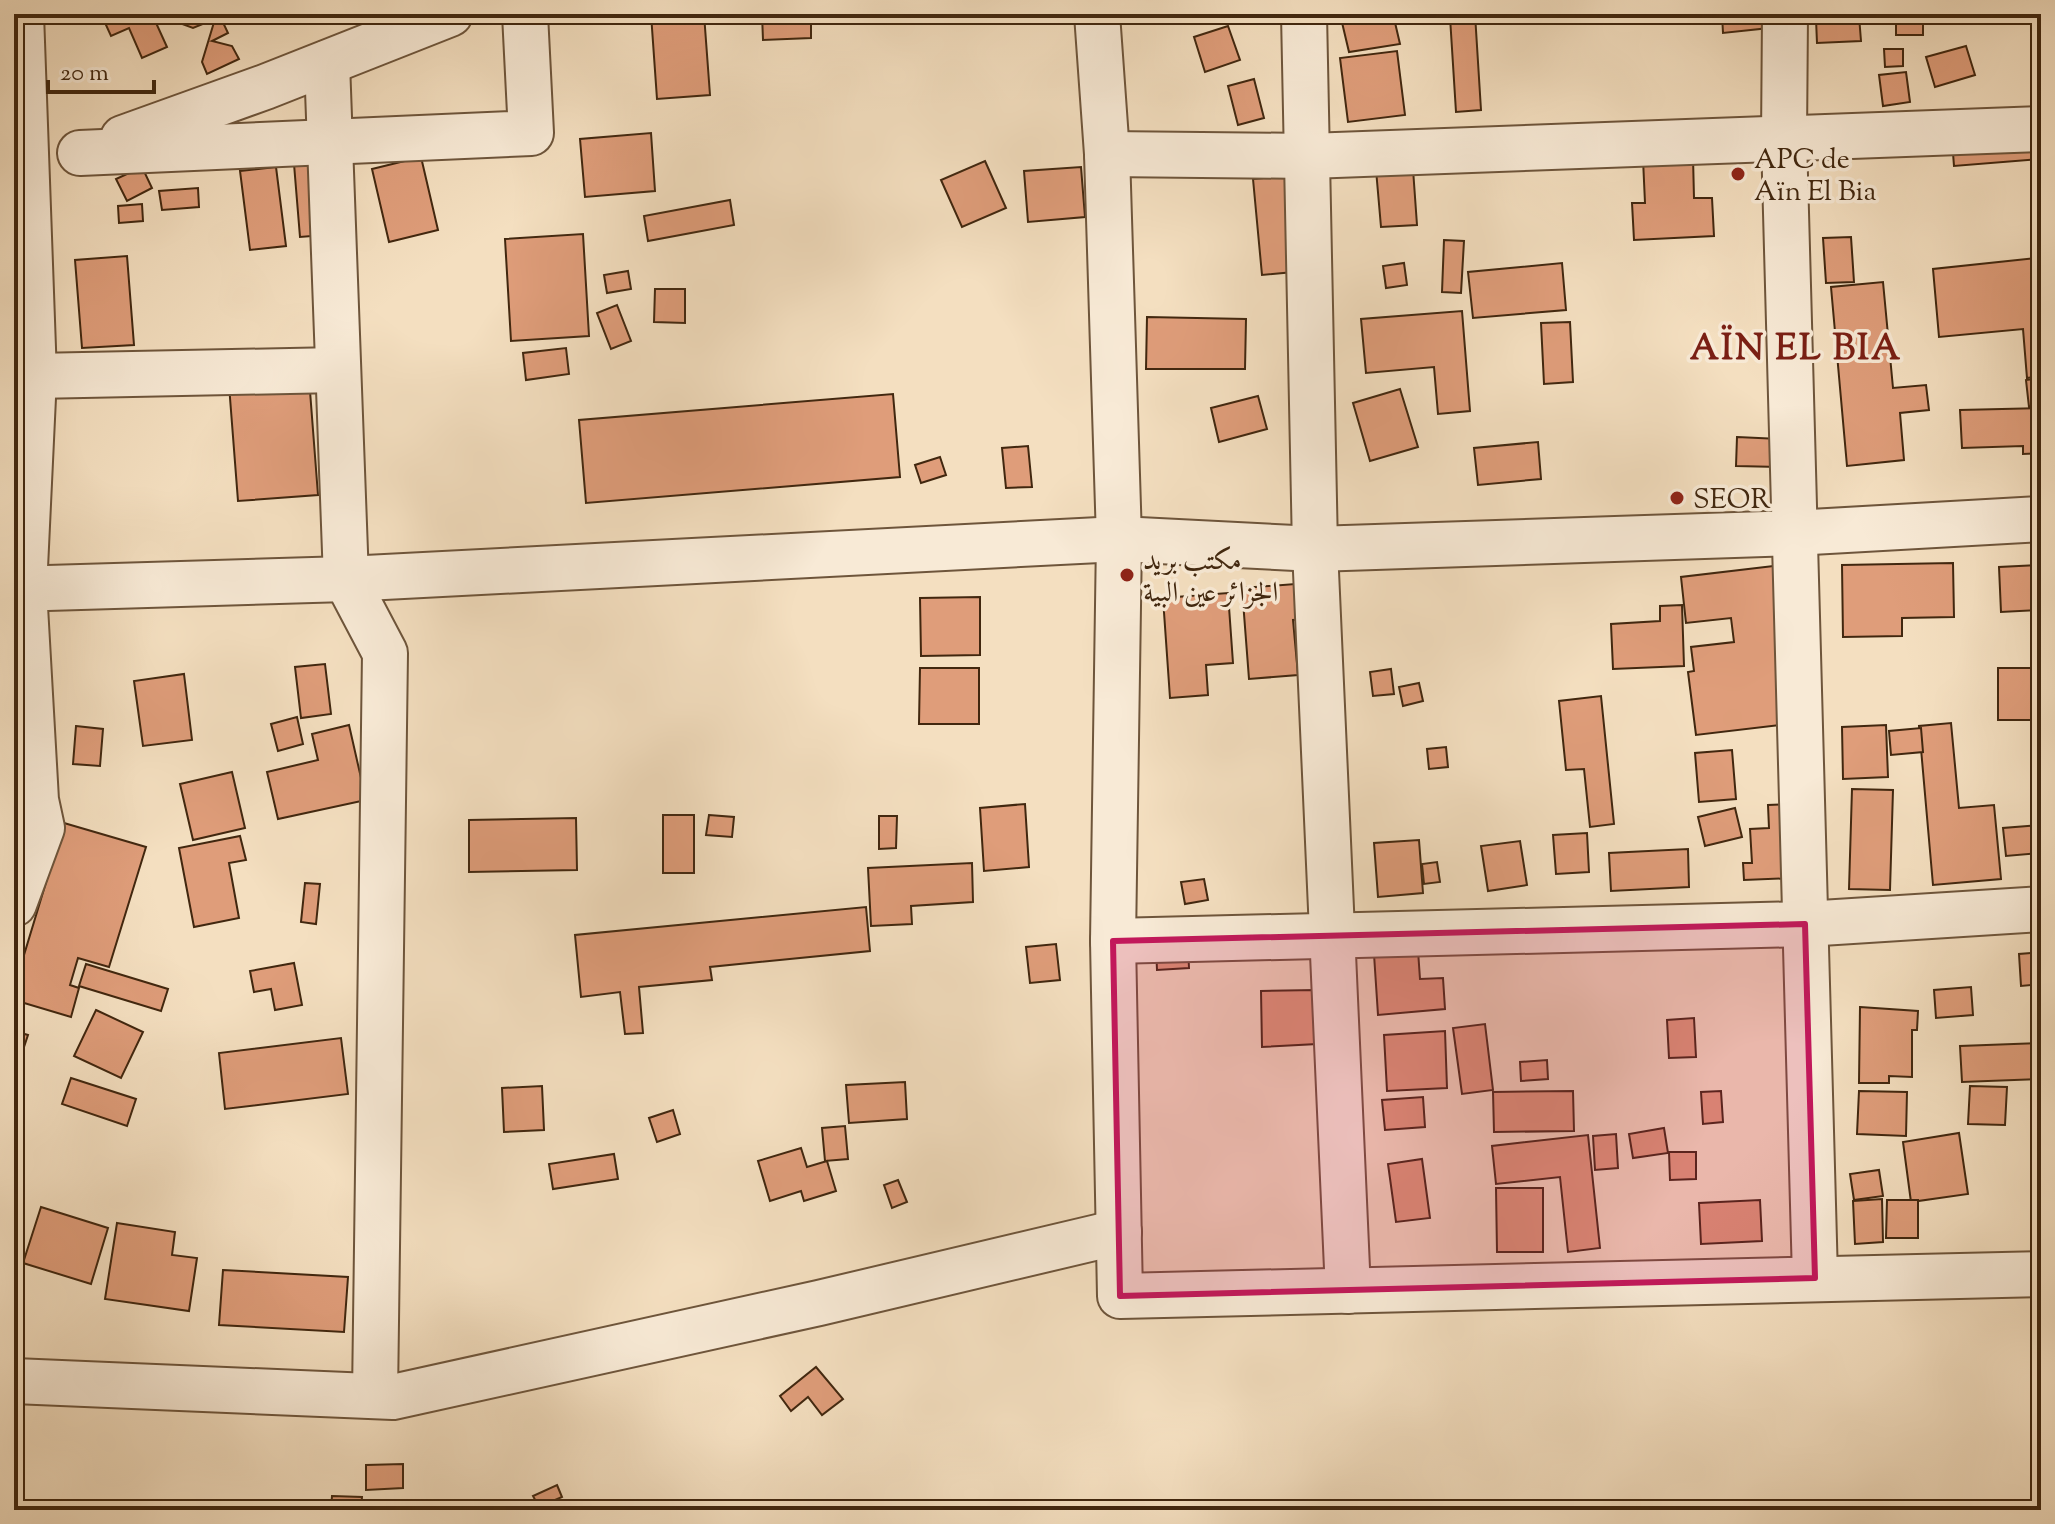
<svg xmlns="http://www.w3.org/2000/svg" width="2055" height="1524" font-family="'Sorts Mill Goudy',Amiri,serif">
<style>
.building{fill:#df9d7a;stroke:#41270f;stroke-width:2}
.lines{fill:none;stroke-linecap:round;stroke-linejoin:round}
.minor-casing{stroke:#6e553b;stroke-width:48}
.minor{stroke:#f8ead6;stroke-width:44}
.marked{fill:#c2185b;fill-opacity:0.2;stroke:#c2185b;stroke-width:6;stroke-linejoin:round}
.poi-dot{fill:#8f2418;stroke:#f8ead6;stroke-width:3}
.labels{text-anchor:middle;stroke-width:7;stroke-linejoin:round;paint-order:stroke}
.poi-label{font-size:28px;fill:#41270f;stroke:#f8ead6;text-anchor:start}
.district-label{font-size:36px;font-weight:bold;letter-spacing:2px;fill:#7a1f14;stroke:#f8ead6}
</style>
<rect width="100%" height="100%" fill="#f4dfc0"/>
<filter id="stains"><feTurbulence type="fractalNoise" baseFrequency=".0025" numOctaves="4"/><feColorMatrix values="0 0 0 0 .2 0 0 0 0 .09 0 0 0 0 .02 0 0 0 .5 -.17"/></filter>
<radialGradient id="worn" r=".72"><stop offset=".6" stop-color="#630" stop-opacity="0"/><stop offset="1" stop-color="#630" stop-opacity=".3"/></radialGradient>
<g class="building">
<path d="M101 14H152L167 47 142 58 129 28 111 36Z"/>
<path d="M155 14H219L228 33 212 41 232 46 239 59 207 74 202 62 215 19 193 28Z"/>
<path d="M651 14H704L710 95 657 99Z"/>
<path d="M762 14H811V38L763 40Z"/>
<path d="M1131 14H1171V16L1131 17Z"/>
<path d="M1340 14H1393L1400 44 1349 52Z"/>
<path d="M1428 14H1475L1481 110 1456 112 1450 17 1428 19Z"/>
<path d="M1722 14H1767L1769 28 1723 33Z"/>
<rect x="1896" y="14" width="27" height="21"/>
<path d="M1859 16 1861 41 1817 43 1816 19Z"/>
<path d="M1228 26 1240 60 1205 72 1194 37Z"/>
<path d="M1966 46 1975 75 1935 87 1926 57Z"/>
<path d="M1884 49H1903V66L1885 67Z"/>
<path d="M1397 51 1405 115 1348 122 1340 58Z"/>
<path d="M1906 72 1910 102 1883 106 1879 75Z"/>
<path d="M1254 79 1264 118 1238 125 1228 86Z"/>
<path d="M651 133 655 191 585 197 580 139Z"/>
<path d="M2037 133 2039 159 1954 166 1952 140Z"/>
<path d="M1412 155 1417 225 1381 227 1375 158Z"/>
<path d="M421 157 438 230 389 242 372 169Z"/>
<path d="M1693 157 1694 198H1712L1714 236 1634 240 1632 203H1645L1643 159Z"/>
<path d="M985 161 1006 208 962 227 941 180Z"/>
<path d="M318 162 324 235 300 237 294 164Z"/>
<path d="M142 167 152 188 127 201 116 179Z"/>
<path d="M276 167 286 246 250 250 240 171Z"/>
<path d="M1081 167 1085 217 1028 222 1024 171Z"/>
<path d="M1295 175 1304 271 1262 275 1253 179Z"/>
<path d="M198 188 199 207 162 210 159 191Z"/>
<path d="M730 200 734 225 648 241 644 216Z"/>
<path d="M142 204 143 221 119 223 118 206Z"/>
<path d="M583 234 589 336 511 341 505 239Z"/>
<path d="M1851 237 1854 282 1826 283 1823 238Z"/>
<path d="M1444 240 1464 241 1461 293 1442 292Z"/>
<path d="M127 256 134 345 82 348 75 260Z"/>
<path d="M2037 258 2041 376 2027 378 2023 329 1939 337 1933 269Z"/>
<path d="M1404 263 1407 285 1386 288 1383 266Z"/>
<path d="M1562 263 1566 310 1473 318 1468 272Z"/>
<path d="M628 271 631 289 607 293 604 275Z"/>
<path d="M1883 282 1893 388 1926 385 1929 410 1900 413 1904 460 1847 466 1831 287Z"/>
<path d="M655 289H685V323L654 322Z"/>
<path d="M617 305 631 341 611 349 597 313Z"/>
<path d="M1462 311 1470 411 1438 414 1434 367 1366 373 1361 319Z"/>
<path d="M1147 317 1246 319 1245 369H1146Z"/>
<path d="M1570 322 1573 382 1544 384 1541 323Z"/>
<path d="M566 348 569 374 526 380 523 353Z"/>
<path d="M309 378 318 495 238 501 229 385Z"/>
<path d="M2041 378V405L2029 407 2026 380Z"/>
<path d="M1400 389 1418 447 1370 461 1353 403Z"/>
<path d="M893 394 900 477 586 503 579 420Z"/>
<path d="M1258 396 1267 429 1219 442 1211 408Z"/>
<path d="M2041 408V453L2023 454V446L1962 448 1960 410Z"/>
<path d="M1737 437 1782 439 1781 467 1736 466Z"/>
<path d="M1538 442 1541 479 1478 485 1474 448Z"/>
<path d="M1028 446 1032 487 1006 488 1002 448Z"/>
<path d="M940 457 946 475 921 483 915 465Z"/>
<path d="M1953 563 1954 617 1902 618V636L1843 637 1842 565Z"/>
<path d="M1783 565 1804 722 1696 735 1688 672 1694 671 1691 647 1734 642 1731 618 1686 623 1681 577Z"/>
<path d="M2041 565V610L2001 612 1999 567Z"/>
<path d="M1308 583 1310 619 1293 620 1298 675 1249 679 1242 588Z"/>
<path d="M1228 593 1233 663 1206 665 1208 695 1170 698 1163 598Z"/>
<path d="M980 597V655L921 656 920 598Z"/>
<path d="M1682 605 1684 666 1613 669 1611 624 1660 621V606Z"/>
<path d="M325 664 331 714 301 718 295 667Z"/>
<path d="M920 668H979V724H919Z"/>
<rect x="1998" y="668" width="38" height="52"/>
<path d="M1391 669 1394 694 1373 696 1370 672Z"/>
<path d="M184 674 192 740 143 746 134 681Z"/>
<path d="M1419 683 1423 701 1403 706 1399 687Z"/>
<path d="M1601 696 1614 824 1590 827 1584 769 1566 770 1559 701Z"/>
<path d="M297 717 303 744 278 751 271 724Z"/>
<path d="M1951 723 1959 808 1994 805 2001 879 1933 885 1919 726Z"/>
<path d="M349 725 366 800 278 819 267 772 318 760 312 734Z"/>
<path d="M1886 725 1888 777 1843 779 1842 727Z"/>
<path d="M76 726 103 729 100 766 73 764Z"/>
<path d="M1921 728 1923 752 1891 755 1889 731Z"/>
<path d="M1446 747 1448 767 1429 769 1427 749Z"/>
<path d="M1732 750 1736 799 1699 802 1695 753Z"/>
<path d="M232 772 245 828 193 840 180 784Z"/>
<path d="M1852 789 1893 790 1890 890 1849 889Z"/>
<path d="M1025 804 1029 867 984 871 980 808Z"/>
<path d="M1793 804 1795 878 1744 880 1743 863H1752L1750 829 1769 828 1768 805Z"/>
<path d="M1735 808 1742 837 1705 846 1698 817Z"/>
<rect x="663" y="815" width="31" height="58"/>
<path d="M709 815 734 817 732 837 706 835Z"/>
<path d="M879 816H897L896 848 879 849Z"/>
<path d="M576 818 577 870 469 872V820Z"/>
<path d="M64 823 146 847 109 967 78 958 70 985 79 988 71 1017 14 1000V988Z"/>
<path d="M2039 825 2041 853 2006 856 2003 828Z"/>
<path d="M1587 833 1589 872 1556 874 1553 835Z"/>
<path d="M240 836 246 860 229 863 239 918 194 927 179 848Z"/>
<path d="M1419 840 1423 893 1378 897 1374 843Z"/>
<path d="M1520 841 1527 885 1488 891 1481 846Z"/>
<path d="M1688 849 1689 887 1611 891 1609 853Z"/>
<path d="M1437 862 1440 882 1424 884 1422 864Z"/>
<path d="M972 863 973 902 911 906 912 924 871 926 868 868Z"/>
<path d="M1204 879 1208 900 1185 904 1181 882Z"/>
<path d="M305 883 320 884 316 924 301 922Z"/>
<path d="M866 907 870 951 710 967 712 980 639 987 643 1033 625 1034 620 992 581 997 575 935Z"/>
<path d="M1417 936 1420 979 1443 978 1445 1009 1378 1015 1373 939Z"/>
<path d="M1056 944 1060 980 1030 983 1026 947Z"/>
<path d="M1188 945 1189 968 1157 970 1156 947Z"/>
<path d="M2041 952V984L2021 986 2019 954Z"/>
<path d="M294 963 302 1005 275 1010 271 989 254 992 250 971Z"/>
<path d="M86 964 168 989 161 1011 79 986Z"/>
<path d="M1971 987 1973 1015 1936 1018 1934 990Z"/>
<path d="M1316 990 1317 1044 1262 1047 1261 991Z"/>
<path d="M1860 1007 1918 1011 1917 1030H1912V1077L1889 1076V1083H1859Z"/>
<path d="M96 1010 143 1032 121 1078 74 1056Z"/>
<path d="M1694 1018 1696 1057 1669 1058 1667 1020Z"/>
<path d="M1485 1024 1493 1090 1462 1094 1453 1028Z"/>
<path d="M14 1031 28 1035 15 1074H14Z"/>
<path d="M1445 1031 1447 1088 1387 1091 1384 1035Z"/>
<path d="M341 1038 348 1094 225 1109 219 1053Z"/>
<path d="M2041 1043V1079L1962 1082 1960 1046Z"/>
<path d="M1547 1060 1548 1079 1521 1081 1520 1062Z"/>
<path d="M71 1078 136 1099 127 1126 62 1104Z"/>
<path d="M905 1082 907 1119 849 1123 846 1085Z"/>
<path d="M542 1086 544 1130 504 1132 502 1088Z"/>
<path d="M1970 1086 2007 1087 2005 1125 1968 1124Z"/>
<path d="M1573 1091 1574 1131 1494 1132 1493 1092Z"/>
<path d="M1721 1091 1723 1122 1703 1124 1701 1092Z"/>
<path d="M1859 1091 1907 1092 1906 1136 1857 1134Z"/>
<path d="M1423 1097 1425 1127 1385 1130 1382 1100Z"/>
<path d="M673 1110 680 1134 657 1142 649 1118Z"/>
<path d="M845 1126 848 1159 825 1161 822 1128Z"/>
<path d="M1664 1128 1668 1153 1633 1158 1629 1134Z"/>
<path d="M1959 1133 1968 1194 1911 1202 1903 1142Z"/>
<path d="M1616 1134 1618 1168 1595 1170 1593 1136Z"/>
<path d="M1588 1135 1600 1248 1568 1252 1560 1177 1496 1184 1492 1146Z"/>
<path d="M801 1148 807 1167 827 1161 836 1191 804 1201 801 1191 770 1201 758 1161Z"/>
<path d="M1669 1152H1696V1179L1670 1180Z"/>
<path d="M614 1154 618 1179 553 1189 549 1164Z"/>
<path d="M1422 1159 1430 1218 1396 1222 1388 1164Z"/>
<path d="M1879 1170 1883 1196 1854 1200 1850 1174Z"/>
<path d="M898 1180 907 1202 892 1208 884 1185Z"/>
<path d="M1496 1188H1543V1252H1497Z"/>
<path d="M1882 1199 1883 1242 1855 1244 1853 1201Z"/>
<path d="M1760 1200 1762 1241 1701 1244 1699 1203Z"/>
<path d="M1887 1200H1918V1238H1886Z"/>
<path d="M41 1207 108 1228 91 1284 23 1263Z"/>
<path d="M117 1223 175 1232 172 1255 197 1258 189 1311 105 1299Z"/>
<path d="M223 1270 348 1277 344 1332 219 1325Z"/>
<path d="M816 1367 843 1399 822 1415 808 1397 791 1411 780 1396Z"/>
<path d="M403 1464V1488L366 1490V1465Z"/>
<path d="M557 1485 562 1497 539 1507 533 1496Z"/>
<path d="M332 1496 362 1497 361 1510H331Z"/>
</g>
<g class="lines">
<defs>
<g id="minor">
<path d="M1097 14 1107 154 1119 539 1113 941 1120 1296 2041 1274"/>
<path d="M1304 14 1315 549 1348 1291"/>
<path d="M1785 14 1784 139 1815 1278"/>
<path d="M327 63 346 579 385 653 375 1396"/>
<path d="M123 138 265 87 450 14"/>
<path d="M80 153 531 133 525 14"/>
<path d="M1107 154 1309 156 2041 129"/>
<path d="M34 376 338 370"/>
<path d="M14 589 346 579 1119 539 1315 549 1793 533 2041 519"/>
<path d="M14 904 42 828 36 800 24 589 34 376 21 14"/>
<path d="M1113 941 1805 924 2041 909"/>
<path d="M14 1381 393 1397 819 1303 1119 1232"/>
</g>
</defs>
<use href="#minor" class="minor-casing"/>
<use href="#minor" class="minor"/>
</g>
<path class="marked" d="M1805 924 1815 1278 1120 1296 1113 941Z"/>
<g class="poi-dot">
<circle cx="1738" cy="174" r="8"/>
<circle cx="1677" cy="498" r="8"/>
<circle cx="1127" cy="575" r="8"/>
</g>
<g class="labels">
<g class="poi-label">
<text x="1754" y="168">APC de<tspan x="1754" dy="32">Aïn El Bia</tspan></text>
<text x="1693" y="508">SEOR</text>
<text x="1143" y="569">مكتب بريد<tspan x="1143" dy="32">الجزائر عين البية</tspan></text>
</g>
<g class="district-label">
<text x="1796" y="359">AÏN EL BIA</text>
</g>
</g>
<rect width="2055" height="1524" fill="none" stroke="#f4dfc0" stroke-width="48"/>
<rect x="16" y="16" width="2023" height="1492" fill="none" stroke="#41270f" stroke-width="4"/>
<rect x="24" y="24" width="2007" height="1476" fill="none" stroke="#41270f" stroke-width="2"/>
<path d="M48 80v12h106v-12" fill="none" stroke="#41270f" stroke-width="4"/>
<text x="60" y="80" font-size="24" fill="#41270f" stroke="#f8ead6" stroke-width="6" paint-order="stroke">20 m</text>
<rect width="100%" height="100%" filter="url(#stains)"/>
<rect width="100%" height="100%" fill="url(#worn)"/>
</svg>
